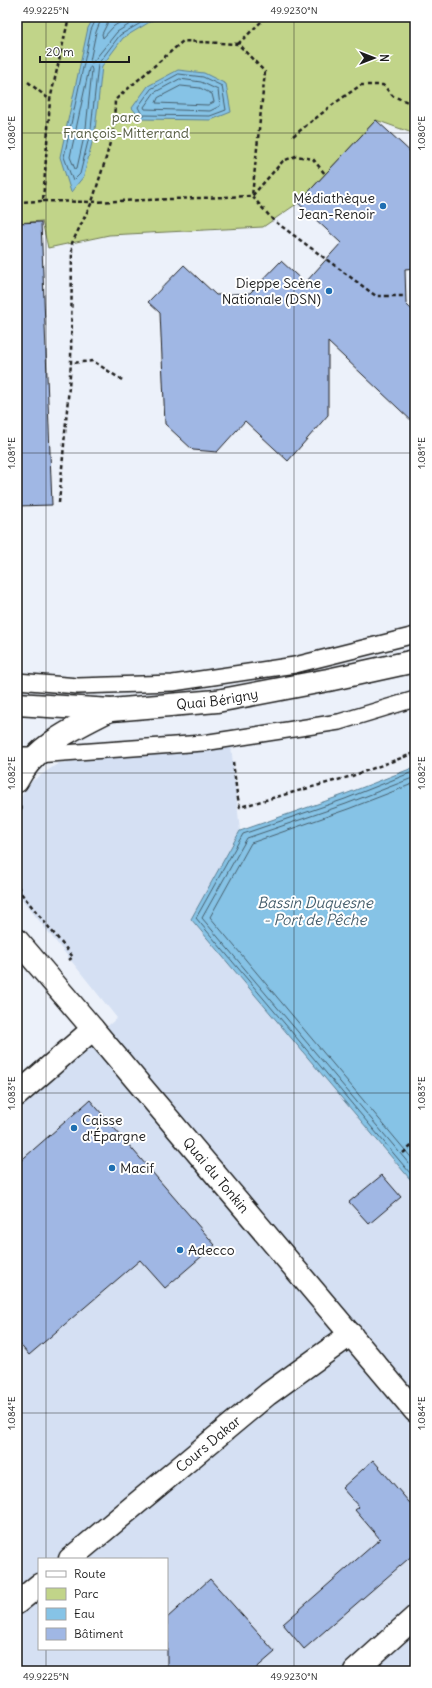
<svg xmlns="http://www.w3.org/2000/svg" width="432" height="1688" font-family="Delius,sans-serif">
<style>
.built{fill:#d5e0f3;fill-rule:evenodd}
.green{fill:#c1d489;stroke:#6e7852}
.water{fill:#86c3e6;stroke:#5c8095}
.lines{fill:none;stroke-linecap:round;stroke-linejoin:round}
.shore{stroke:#465f6d;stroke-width:1}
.building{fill:#a0b7e4;stroke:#1c1c1c}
.service-casing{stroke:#1c1c1c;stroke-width:18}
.minor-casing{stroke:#1c1c1c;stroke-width:25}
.secondary-casing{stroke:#1c1c1c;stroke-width:25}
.path{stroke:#1c1c1c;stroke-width:2.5;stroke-dasharray:4 3;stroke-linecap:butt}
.service{stroke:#fff;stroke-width:15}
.minor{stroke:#fff;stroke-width:22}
.secondary{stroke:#fff;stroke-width:22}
.ticks{fill:none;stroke:#1c1c1c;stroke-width:1;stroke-opacity:0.45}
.poi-dot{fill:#1f6fb2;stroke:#fff;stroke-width:1.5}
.labels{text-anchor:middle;stroke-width:4;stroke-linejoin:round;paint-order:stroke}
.park-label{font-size:14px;fill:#565c42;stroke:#fff}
.poi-label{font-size:14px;fill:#1c1c1c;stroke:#fff;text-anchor:start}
.street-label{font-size:14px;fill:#1c1c1c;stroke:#fff}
.water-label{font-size:15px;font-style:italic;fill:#465f6d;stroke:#fff}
.neatline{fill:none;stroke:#1c1c1c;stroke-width:1.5}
.ticks-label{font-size:10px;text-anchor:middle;fill:#1c1c1c}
</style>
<rect width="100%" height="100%" fill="#ecf1fa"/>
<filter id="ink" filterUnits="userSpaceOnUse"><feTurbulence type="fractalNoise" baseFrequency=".025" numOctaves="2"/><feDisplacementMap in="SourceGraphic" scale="8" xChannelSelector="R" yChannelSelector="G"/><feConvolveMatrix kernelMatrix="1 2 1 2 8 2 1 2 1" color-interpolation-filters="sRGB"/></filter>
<g filter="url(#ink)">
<path class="built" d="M231 745 240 831 191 919 415 1185V1671H17V1104L117 1018 17 893V802L32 781 59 763ZM39 1559H167V1649H39Z"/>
<path class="green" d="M17 17H415V134L376 120 298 203 263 227 109 235 48 248 42 221 17 223Z"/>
<g class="water">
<path d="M94 17H219H178L153 20 123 38 102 66 95 130 84 176 71 192 60 157 88 28Z"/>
<path d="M178 70 204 73 226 84 231 112 211 120 141 119 132 108 148 86Z"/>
<path d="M415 767V1185L191 919 240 831 343 795Z"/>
</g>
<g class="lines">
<g class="shore">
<path d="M97 17 91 30 64 157 73 181 80 174 91 129 98 64 120 35 151 17"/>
<path d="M102 17 96 32 90 61 92 63 117 32 141 17"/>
<path d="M108 17 107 24 102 34 103 38 114 26 129 17"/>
<path d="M91 67 92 70 86 128 77 168 75 169 70 157 89 69Z"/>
<path d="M179 74 203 77 222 86 226 110 210 116 142 115 138 107 151 89Z"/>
<path d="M180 79 201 82 218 90 220 106 210 111 145 109 144 107 154 93Z"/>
<path d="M181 86 200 88 212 94 214 102 208 105 156 103 158 98Z"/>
<path d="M415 771 345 799 243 834 196 918 415 1179"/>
<path d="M415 777 346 804 247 838 202 918 415 1171"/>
<path d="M415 783 348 809 251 843 210 917 415 1162"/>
</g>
</g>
<g class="building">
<path d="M376 120 415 156V268L405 269 406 304 415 313V424L328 342V415L288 461 245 421 217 452 193 450 165 424 160 313 148 302 184 265 216 295 250 293 281 261 305 283 341 243 298 203Z"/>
<path d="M41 222 52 505 17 506V223Z"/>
<path d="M90 1100 215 1245 165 1288 140 1260 29 1355 17 1341V1164Z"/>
<path d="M382 1175 401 1197 369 1224 349 1202Z"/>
<path d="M373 1460 415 1509V1553L304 1649 283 1624 380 1539 355 1510 359 1507 342 1488Z"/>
<path d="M210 1579 275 1652 253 1671H167V1618Z"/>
</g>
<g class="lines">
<defs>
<g id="service">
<path d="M17 681 78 686 173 683 295 665 415 635"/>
<path d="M17 755H36L203 743 339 722 415 699"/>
</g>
<g id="minor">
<path id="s1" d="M93 1029 415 1411"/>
<path id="s2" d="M70 1559 268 1394 351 1334"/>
<path d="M17 1603 39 1585"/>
<path d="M355 1671 415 1617"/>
</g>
<g id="secondary">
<path id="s3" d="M17 704 111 710 217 701 328 680 415 661"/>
<path d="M17 781C35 745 77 727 110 710"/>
<path d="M17 940 93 1029 17 1095"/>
</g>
</defs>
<use href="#service" class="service-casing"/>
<use href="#minor" class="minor-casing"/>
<use href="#secondary" class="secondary-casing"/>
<g class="path">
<path d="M238 44 266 17"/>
<path d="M28 82 50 100"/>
<path d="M293 136 335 103 361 85H383L393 96 415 105"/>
<path d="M43 201 92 202 252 196 283 161 296 156 313 159 325 174"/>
<path d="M17 202 43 201 50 100 69 17"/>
<path d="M122 380 93 361 71 363 72 243 92 202 106 158 114 127 115 100 183 41 238 44 265 72 252 196 273 220 376 296H406"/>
<path d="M59 503 71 363"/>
<path d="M233 762 237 794 240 807 352 776 415 753"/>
<path d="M17 815 22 807"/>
<path d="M17 880 20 892 73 957 69 960"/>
<path d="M403 1153 415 1143"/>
</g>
<use href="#service" class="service"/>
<use href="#minor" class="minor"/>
<use href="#secondary" class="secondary"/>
</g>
</g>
<path class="ticks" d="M46 17V1559M294 17V1671M17 133H415M17 453H415M17 773H415M17 1093H415M17 1413H415M46 1649V1671"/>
<g class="poi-dot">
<circle cx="383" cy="206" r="4"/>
<circle cx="329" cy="291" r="4"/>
<circle cx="74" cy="1128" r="4"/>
<circle cx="112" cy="1168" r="4"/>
<circle cx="180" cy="1250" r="4"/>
</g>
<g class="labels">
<g class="park-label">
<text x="126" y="122">parc<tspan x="126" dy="16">François-Mitterrand</tspan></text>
</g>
<g class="poi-label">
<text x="375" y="203" text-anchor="end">Médiathèque<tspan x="375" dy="16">Jean-Renoir</tspan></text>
<text x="321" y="288" text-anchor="end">Dieppe Scène<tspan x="321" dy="16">Nationale (DSN)</tspan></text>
<text x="82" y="1125">Caisse<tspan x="82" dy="16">d'Épargne</tspan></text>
<text x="120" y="1173">Macif</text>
<text x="188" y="1255">Adecco</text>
</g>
<g class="street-label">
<text dy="5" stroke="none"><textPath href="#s3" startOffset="201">Quai Bérigny</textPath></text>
<text dy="5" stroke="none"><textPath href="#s1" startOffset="191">Quai du Tonkin</textPath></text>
<text dy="5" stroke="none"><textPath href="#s2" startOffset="180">Cours Dakar</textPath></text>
</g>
<g class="water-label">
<text x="315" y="908">Bassin Duquesne<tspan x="315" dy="17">- Port de Pêche</tspan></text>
</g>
</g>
<rect width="432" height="1688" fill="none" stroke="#fff" stroke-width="44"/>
<rect x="38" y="1558" width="130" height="92" fill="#ffffff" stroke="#a4a4a4"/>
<rect x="46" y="1571" width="20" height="6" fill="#ffffff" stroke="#a4a4a4"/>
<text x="74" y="1578" font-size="12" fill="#1c1c1c">Route</text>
<rect x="46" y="1588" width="20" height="12" fill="#c1d489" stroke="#a4a4a4"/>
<text x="74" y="1598" font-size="12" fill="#1c1c1c">Parc</text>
<rect x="46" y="1608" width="20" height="12" fill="#86c3e6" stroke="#a4a4a4"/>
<text x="74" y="1618" font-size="12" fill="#1c1c1c">Eau</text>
<rect x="46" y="1628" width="20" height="12" fill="#a0b7e4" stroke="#a4a4a4"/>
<text x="74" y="1638" font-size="12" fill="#1c1c1c">Bâtiment</text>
<g transform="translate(374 58) rotate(90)" stroke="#ffffff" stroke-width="3" paint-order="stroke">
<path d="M0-3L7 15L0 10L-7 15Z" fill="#1c1c1c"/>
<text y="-6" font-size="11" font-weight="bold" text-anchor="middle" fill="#1c1c1c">N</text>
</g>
<path d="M40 56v6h89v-6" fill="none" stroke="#1c1c1c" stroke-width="2"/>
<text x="46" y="56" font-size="12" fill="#1c1c1c" stroke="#ffffff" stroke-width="3" paint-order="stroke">20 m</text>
<rect x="22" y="22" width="388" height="1644" class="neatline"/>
<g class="ticks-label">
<text x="46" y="14">49.9225°N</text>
<text x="294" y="14">49.9230°N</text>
<text transform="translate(421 133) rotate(-90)" y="4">1.080°E</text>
<text transform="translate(11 133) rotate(-90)" y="4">1.080°E</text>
<text transform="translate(11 453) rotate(-90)" y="4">1.081°E</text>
<text transform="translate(421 453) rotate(-90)" y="4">1.081°E</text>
<text transform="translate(11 773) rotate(-90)" y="4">1.082°E</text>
<text transform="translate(421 773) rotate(-90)" y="4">1.082°E</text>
<text transform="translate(11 1093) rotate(-90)" y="4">1.083°E</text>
<text transform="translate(421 1093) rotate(-90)" y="4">1.083°E</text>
<text transform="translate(11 1413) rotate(-90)" y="4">1.084°E</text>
<text transform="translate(421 1413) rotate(-90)" y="4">1.084°E</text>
<text x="46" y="1680">49.9225°N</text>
<text x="294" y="1680">49.9230°N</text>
</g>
</svg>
